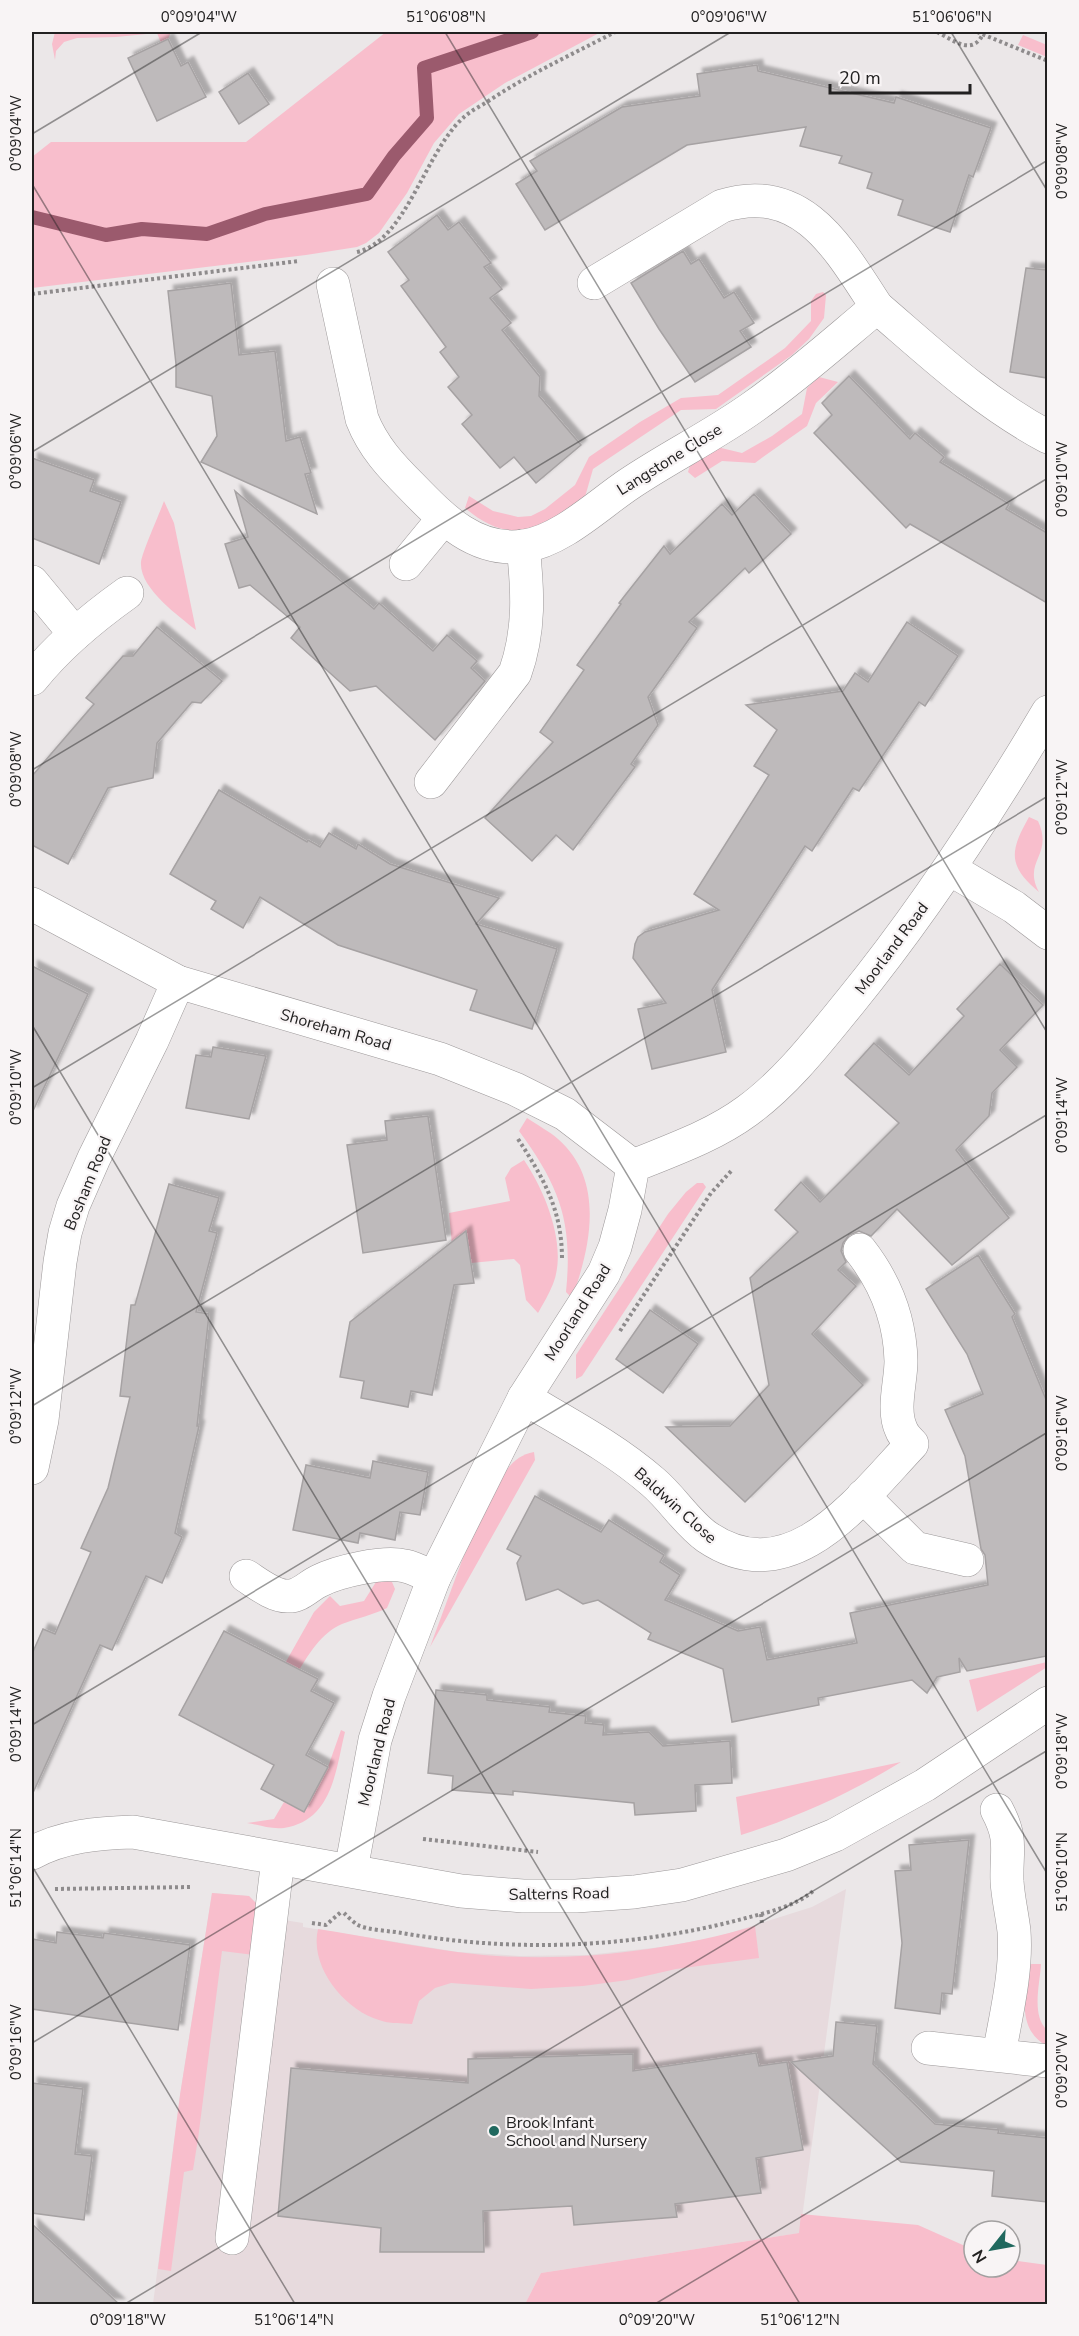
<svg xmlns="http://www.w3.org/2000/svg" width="1079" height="2336" font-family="'Nunito Sans',sans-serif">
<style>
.built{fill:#e7dadd}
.green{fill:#f8becc}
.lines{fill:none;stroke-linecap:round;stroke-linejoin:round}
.stream{stroke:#9b5a6d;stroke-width:14}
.building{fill:#bebabb;stroke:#a6a2a3;stroke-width:1.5;filter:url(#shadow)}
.minor-casing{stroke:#9c9899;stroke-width:34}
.path{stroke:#8e8b8c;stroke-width:4;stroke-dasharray:3 3;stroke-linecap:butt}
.minor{stroke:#fff;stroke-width:33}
.ticks{fill:none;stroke:#222121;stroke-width:1.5;stroke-opacity:0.45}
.poi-dot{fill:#20685e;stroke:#f8f4f5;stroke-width:2}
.labels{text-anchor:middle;stroke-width:4.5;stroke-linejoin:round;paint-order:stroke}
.street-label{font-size:16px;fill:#222121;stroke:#f8f4f5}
.poi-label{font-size:16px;fill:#222121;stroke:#f8f4f5;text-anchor:start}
.neatline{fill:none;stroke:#222121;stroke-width:2}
.ticks-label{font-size:15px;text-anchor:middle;fill:#222121}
</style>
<defs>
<filter id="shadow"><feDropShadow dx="5.5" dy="-5.5" stdDeviation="1.5" flood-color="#0004"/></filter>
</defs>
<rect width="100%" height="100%" fill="#ebe7e8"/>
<path class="built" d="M846 1889 800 2233 541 2273 525 2304H153L180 2095 212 1893 249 1896 271 1918 303 1923V1927L458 1952 520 1956 587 1955 662 1947 717 1937 812 1907Z"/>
<g class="green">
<path d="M55 32H171L168 39 161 43 157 33 116 37 77 38 64 42 56 51 55 60 52 44Z"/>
<path d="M386 32H601L505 83 459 114 434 143 407 193 379 233 366 243 357 247 306 255 32 288V157L51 142H246Z"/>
<path d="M1023 35 1047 45V57L1018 45Z"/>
<path d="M823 292 826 295 824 318 809 339 792 355 716 409 681 410 593 469 585 497C540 527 514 549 465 508L469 496 493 511 518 517 531 516 545 509 575 485 589 457 640 422 681 398 718 395 785 348 811 321V301L816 294Z"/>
<path d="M819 377 838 382 816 403 807 426 763 457 755 463 722 461 695 478 688 472 691 462 717 447 742 453 772 436 802 414 807 388Z"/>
<path d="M164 501 174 523 196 630C179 616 139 588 141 562 143 550 159 515 164 501Z"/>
<path d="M1029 817 1038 821C1054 856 1022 860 1039 892 1007 865 1010 851 1029 817Z"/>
<path d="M527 1118C537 1125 549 1131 558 1139 605 1180 591 1246 572 1298L566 1292C573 1222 560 1187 519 1131Z"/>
<path d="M524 1160C545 1191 568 1246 553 1284 549 1294 543 1304 538 1313L526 1300 520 1265 514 1259 471 1263 452 1245 449 1213 510 1201 505 1178 511 1168Z"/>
<path d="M697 1183H703L706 1187 582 1376 576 1379V1355L668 1214 686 1192Z"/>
<path d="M534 1452 535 1460 430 1647 467 1547 503 1475C511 1463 519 1455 534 1452Z"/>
<path d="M387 1581 392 1582 395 1589 387 1608C373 1615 357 1618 342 1624 322 1632 307 1656 297 1674L283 1667 314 1612 330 1596 340 1606 364 1601 376 1582Z"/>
<path d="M1047 1662V1667L977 1712 969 1680Z"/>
<path d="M341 1730 345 1732C336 1768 333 1817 289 1827 275 1831 260 1825 247 1823L274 1819 284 1802 304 1812 328 1767Z"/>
<path d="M901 1762C849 1794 800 1816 741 1835L736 1797Z"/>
<path d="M212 1893 249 1896 258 1905 254 1955 222 1951 198 2139 193 2170 184 2172 171 2271 158 2269 180 2095Z"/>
<path d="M755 1926 759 1958 676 1969 628 1980 583 1986 531 1989 451 1983 435 1988 419 2001 412 2024C402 2023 389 2024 379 2020 345 2010 309 1967 318 1929 364 1936 411 1946 457 1952 554 1965 661 1953 755 1926Z"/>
<path d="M1026 1964H1041C1040 1984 1031 2015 1047 2030V2046C1016 2029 1026 1995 1026 1964Z"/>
<path d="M801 2214 918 2225 974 2250V2267H1010V2260L1047 2265V2304H525L541 2273 799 2233Z"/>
</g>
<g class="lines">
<path class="stream" d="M32 217 106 235 142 229 207 234 265 214 367 194 394 156 427 118 424 68 532 32"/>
</g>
<g class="building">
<path d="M168 39 181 66 188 62 206 97 157 121 128 58Z"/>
<path d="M757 65 758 71 894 103 896 97 991 128 973 177 969 175 950 232 898 215 903 200 867 188 872 173 839 163 842 156 800 146 806 127 687 145 545 230 516 184 537 171 530 161 622 107 700 96 697 74Z"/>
<path d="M248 73 269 104 239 124 219 92Z"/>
<path d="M437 215 448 230 459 222 491 263 484 267 502 289 490 298 511 323 502 330 540 377 539 396 581 445 536 483 514 457 500 468 462 424 472 415 448 387 459 377 440 352 446 347 401 286 409 280 388 252Z"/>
<path d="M683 251 691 264 699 259 724 298 734 292 754 323 740 331 751 347 695 382 659 329 631 283Z"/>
<path d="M1026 268 1047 270V378L1010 372Z"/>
<path d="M231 283 239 355 275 351 286 441 300 437 311 473 305 474 317 514 201 462 217 436 212 396 176 387V364L168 291Z"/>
<path d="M849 376 910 439 915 433 944 457 940 462 1009 504 1006 509 1047 533V603L910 524 906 528 814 433 832 415 822 403Z"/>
<path d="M32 458 94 480 90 491 121 502 99 564 32 538Z"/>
<path d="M235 491 374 609 379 603 433 651 447 635 477 661 471 668 485 681 435 740 376 686 350 691 291 638 300 627 250 585 239 588 225 544 248 537Z"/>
<path d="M754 494 791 534 749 573 745 568 689 622 697 628 648 697 658 725 631 764 635 767 573 850 556 835 532 861 485 818 553 742 540 732 584 670 577 665 621 604 619 603 664 546 670 554 722 504 732 515Z"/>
<path d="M907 622 958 656 925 706 919 702 859 791 853 788 812 851 805 846 712 990 726 1052 652 1069 638 1009 666 1003 633 958 635 944 638 937 645 932 719 910 694 894 769 775 754 766 777 730 746 705 843 691 855 673 868 682Z"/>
<path d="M157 627 222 681 201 703 192 702 157 743 153 778 108 788 68 864 32 845V776L94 704 86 698 123 656H133Z"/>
<path d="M219 790 307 842 308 840 320 847 329 833 356 849 358 844 390 864 499 898 476 924 557 949 532 1029 470 1010 477 990 338 945 260 897 243 928 211 909 216 901 170 874Z"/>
<path d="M1000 964 1043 1005 1000 1050 1017 1067 992 1093 989 1116 956 1150 1009 1218 952 1265 897 1209 871 1236 859 1231 849 1235 843 1243 841 1251 846 1262 838 1270 856 1286 812 1334 863 1385 745 1502 666 1427 730 1426 769 1385 750 1278 798 1232 775 1210 801 1182 820 1202 899 1123 845 1075 874 1043 909 1075 964 1016 957 1009Z"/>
<path d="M32 966 88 994 32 1113Z"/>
<path d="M213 1047 266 1056 249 1119 186 1108 196 1055 211 1057Z"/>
<path d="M428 1116 446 1240 363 1253 347 1145 387 1140 385 1121Z"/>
<path d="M169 1184 219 1198 209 1231 217 1233 196 1312 209 1314 197 1426H199L175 1533 182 1537 162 1583 146 1576 112 1650 100 1645 32 1795V1654L43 1629 55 1634 91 1552 81 1548 108 1488 130 1397 120 1396 131 1305H135Z"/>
<path d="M466 1231 474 1283 454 1285 432 1395 411 1391 408 1407 361 1398 364 1381 340 1377 350 1322Z"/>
<path d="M978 1255 1015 1314 1012 1317 1047 1402V1656L967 1671 959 1658 960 1672 937 1677 927 1693 912 1680 818 1698 819 1705 732 1722 723 1669 648 1639 651 1633 598 1600 583 1604 558 1589 526 1600 517 1563 521 1556 507 1549 535 1496 601 1532 609 1520 664 1555 660 1562 680 1575 665 1600 738 1631 760 1627 767 1660 857 1643 850 1613 988 1585 985 1555 981 1549 965 1456 945 1410 983 1394 967 1354 926 1289Z"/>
<path d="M650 1310 698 1344 663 1393 616 1359Z"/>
<path d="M373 1461 428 1472 420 1515 400 1512 395 1540 360 1533 358 1543 293 1530 306 1465 370 1478Z"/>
<path d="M224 1631 318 1679 311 1691 334 1703 306 1755 328 1767 304 1812 261 1789 274 1765 179 1715Z"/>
<path d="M436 1690 487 1695V1700L550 1707 549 1712 586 1716 585 1723 604 1725 603 1735 649 1732 663 1746 730 1741 732 1783 695 1785 696 1811 635 1815 634 1803 513 1791V1795L452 1790 453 1776 428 1773Z"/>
<path d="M969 1840 952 1994 942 1993 940 2014 895 2008 902 1943 895 1871 911 1870 909 1845Z"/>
<path d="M57 1932 103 1938 104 1933 190 1945 178 2030 32 2009V1939L56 1943Z"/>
<path d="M836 2022 877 2026 873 2064 935 2124 999 2130 998 2133 1047 2138V2202L992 2196 994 2171 901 2162 791 2062 833 2056Z"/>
<path d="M756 2053 759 2066 787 2062 803 2150 756 2158 761 2193 675 2204 677 2217 574 2225 572 2206 483 2211 484 2252H380L381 2228 278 2216 291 2068 468 2083V2059L633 2054V2071Z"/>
<path d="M32 2083 83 2089 75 2154 92 2156 84 2220 32 2213Z"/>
<path d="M32 2224 119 2304H32Z"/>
</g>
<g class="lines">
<defs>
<g id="minor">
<path d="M594 283 722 206C803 181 839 249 877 307"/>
<path d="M333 284 362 419C373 447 391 466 412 487 443 519 476 553 524 546 561 541 599 504 629 484 669 457 714 435 753 407 796 377 836 341 877 307 933 355 981 401 1048 437"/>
<path d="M406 564 443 519"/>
<path d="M32 582 75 634"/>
<path d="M32 679C59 645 92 618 127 593"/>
<path d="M431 782 515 673C530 631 528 591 523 546"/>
<path d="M950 869 1014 907 1048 933"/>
<path d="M32 904 178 982 440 1059 515 1089 565 1114 633 1166"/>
<path d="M524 1398C568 1424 614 1448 653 1482 672 1498 687 1523 707 1537 791 1594 859 1500 912 1444 908 1440 903 1435 901 1429 892 1409 901 1382 901 1361 900 1319 885 1282 860 1250"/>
<path d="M32 1468 42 1420 60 1262 65 1233 73 1206 94 1158 152 1041 178 982"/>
<path d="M863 1496 915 1548 967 1560"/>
<path d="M246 1576C257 1583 273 1596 287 1596 300 1597 308 1586 319 1581 339 1571 383 1561 405 1566 415 1568 425 1574 434 1578"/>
<path d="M997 1810C1013 1840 1006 1850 1007 1881 1008 1898 1012 1914 1014 1931 1017 1972 1006 2014 999 2055"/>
<path d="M32 1853C63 1836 98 1833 133 1832L461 1891 523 1896H576L634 1892 682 1885 786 1855 835 1835 925 1785 1048 1703"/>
<path d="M351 1870 375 1740 389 1696 434 1578 524 1398 604 1273 615 1247 625 1210 633 1166C672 1150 713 1136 747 1111 787 1082 819 1040 850 1002 924 911 988 813 1048 712"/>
<path d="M928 2048 1048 2061"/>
<path d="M232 2238 278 1859"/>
</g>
</defs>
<use href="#minor" class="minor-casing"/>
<g class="path">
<path d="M937 32C955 41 973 57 984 32"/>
<path d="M977 32 1048 61"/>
<path d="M357 252C406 241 425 152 463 118 470 111 481 106 490 100 529 74 573 54 615 32"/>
<path d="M32 294 299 261"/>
<path d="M518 1139C544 1179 562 1210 562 1259"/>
<path d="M620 1331 711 1193 732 1170"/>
<path d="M423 1839 538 1852"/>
<path d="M55 1889 192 1887"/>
<path d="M344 1913C348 1917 353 1922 358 1925 367 1930 391 1931 402 1933 516 1953 635 1948 746 1918 769 1912 796 1906 813 1891"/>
<path d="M761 1914 762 1924"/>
<path d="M312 1923 326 1925 341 1912"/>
</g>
<use href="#minor" class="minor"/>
</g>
<path class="ticks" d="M445 32 1048 1034M951 32 1048 192M32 134 202 32M32 184 1048 1875M32 452 731 32M32 770 1048 160M32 1025 800 2304M32 1088 1048 478M32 1406 1048 796M32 1725 1048 1114M32 1866 295 2304M32 2043 1048 1432M125 2304 1048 1750M655 2304 1048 2069"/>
<circle class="poi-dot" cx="494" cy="2131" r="6"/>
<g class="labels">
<g class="street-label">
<text transform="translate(669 459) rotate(-32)" y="6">Langstone Close</text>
<text transform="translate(891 948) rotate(-53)" y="6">Moorland Road</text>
<text transform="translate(336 1029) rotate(16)" y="6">Shoreham Road</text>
<text transform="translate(87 1183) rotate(-68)" y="6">Bosham Road</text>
<text transform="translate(577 1312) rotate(-58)" y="6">Moorland Road</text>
<text transform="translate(676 1505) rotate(42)" y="6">Baldwin Close</text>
<text transform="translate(376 1752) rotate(-76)" y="6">Moorland Road</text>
<text transform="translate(559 1893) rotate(-1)" y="6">Salterns Road</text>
</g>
<g class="poi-label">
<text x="506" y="2128">Brook Infant<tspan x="506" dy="18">School and Nursery</tspan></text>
</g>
</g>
<rect width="1079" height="2336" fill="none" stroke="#f8f4f5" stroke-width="66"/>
<g transform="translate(992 2249) rotate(239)"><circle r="28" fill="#f8f4f5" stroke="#a2a0a0" stroke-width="1.5"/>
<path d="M0-4.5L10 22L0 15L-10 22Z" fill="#20685e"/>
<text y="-9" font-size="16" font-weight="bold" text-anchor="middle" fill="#222121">N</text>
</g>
<path d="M830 84v9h140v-9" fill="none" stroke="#222121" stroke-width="3"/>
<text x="839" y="84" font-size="18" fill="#222121" stroke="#f8f4f5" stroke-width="4.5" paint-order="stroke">20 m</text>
<rect x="33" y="33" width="1013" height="2270" class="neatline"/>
<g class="ticks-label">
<text x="199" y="22">0°09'04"W</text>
<text x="446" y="22">51°06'08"N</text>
<text x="729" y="22">0°09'06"W</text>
<text x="952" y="22">51°06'06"N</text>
<text transform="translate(16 133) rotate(-90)" y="5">0°09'04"W</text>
<text transform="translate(1062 161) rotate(-90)" y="5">0°09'08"W</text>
<text transform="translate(16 451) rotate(-90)" y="5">0°09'06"W</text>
<text transform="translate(1062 479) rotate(-90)" y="5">0°09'10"W</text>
<text transform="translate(16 769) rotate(-90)" y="5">0°09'08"W</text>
<text transform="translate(1062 797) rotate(-90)" y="5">0°09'12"W</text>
<text transform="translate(16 1087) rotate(-90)" y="5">0°09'10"W</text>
<text transform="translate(1062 1115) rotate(-90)" y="5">0°09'14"W</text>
<text transform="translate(16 1406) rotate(-90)" y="5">0°09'12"W</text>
<text transform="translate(1062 1433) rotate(-90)" y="5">0°09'16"W</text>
<text transform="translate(16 1724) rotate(-90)" y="5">0°09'14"W</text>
<text transform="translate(1062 1751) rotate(-90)" y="5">0°09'18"W</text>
<text transform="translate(16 1868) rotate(-90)" y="5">51°06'14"N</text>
<text transform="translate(1062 1872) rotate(-90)" y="5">51°06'10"N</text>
<text transform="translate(16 2042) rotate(-90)" y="5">0°09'16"W</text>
<text transform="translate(1062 2070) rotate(-90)" y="5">0°09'20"W</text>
<text x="128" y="2325">0°09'18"W</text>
<text x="294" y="2325">51°06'14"N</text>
<text x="657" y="2325">0°09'20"W</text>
<text x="800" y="2325">51°06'12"N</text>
</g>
</svg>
